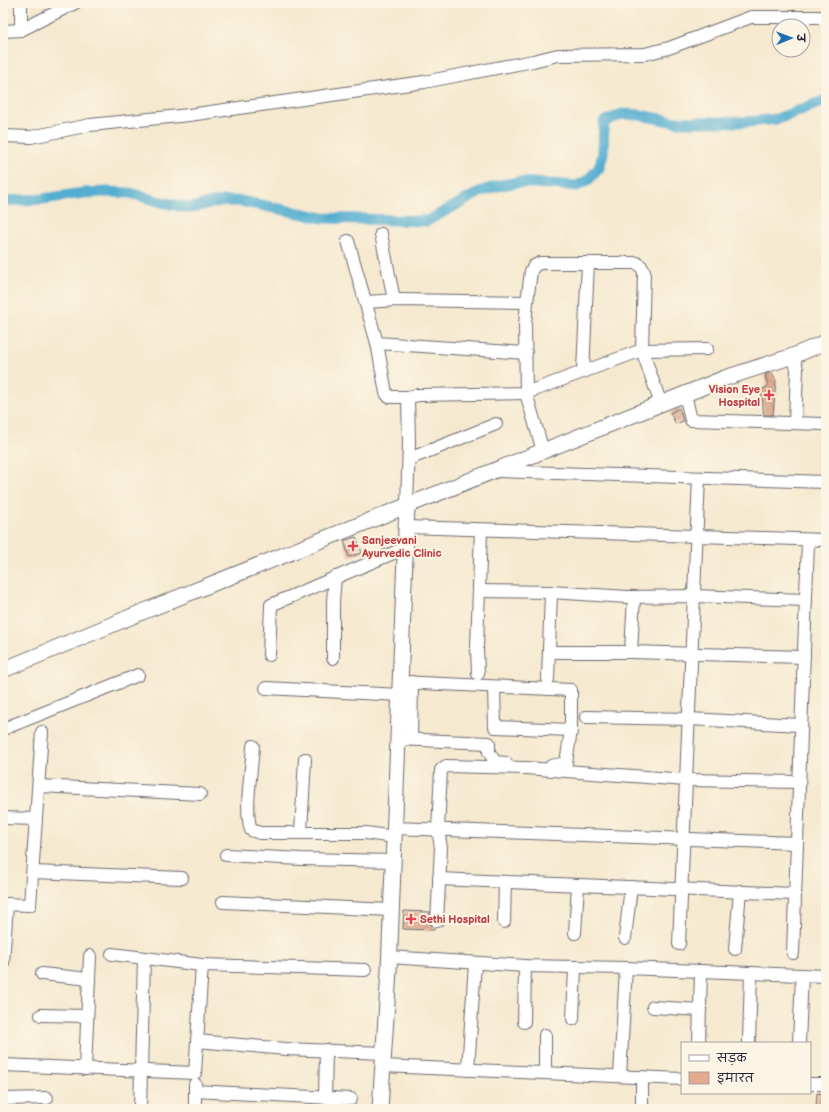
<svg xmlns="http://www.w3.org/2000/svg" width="829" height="1112" font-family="'Balsamiq Sans','Playpen Sans Deva',sans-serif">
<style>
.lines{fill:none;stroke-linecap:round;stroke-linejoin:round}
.canal{stroke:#53add0;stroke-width:11}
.building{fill:url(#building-cross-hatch)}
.minor-casing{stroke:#6c686f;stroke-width:14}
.tertiary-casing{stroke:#6c686f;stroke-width:17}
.minor{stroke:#fff;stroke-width:12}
.tertiary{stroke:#fff;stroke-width:15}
.health-dot{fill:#e0444e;stroke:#fcf5e5;stroke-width:1.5}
.labels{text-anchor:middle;stroke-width:4;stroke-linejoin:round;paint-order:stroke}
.health-label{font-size:11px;font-weight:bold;fill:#be3a42;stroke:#fcf5e5;text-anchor:start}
</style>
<defs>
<pattern id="building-cross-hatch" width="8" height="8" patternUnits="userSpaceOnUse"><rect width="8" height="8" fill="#e3aa8f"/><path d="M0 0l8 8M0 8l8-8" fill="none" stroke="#c2927c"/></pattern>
</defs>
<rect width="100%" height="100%" fill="#fcf5e5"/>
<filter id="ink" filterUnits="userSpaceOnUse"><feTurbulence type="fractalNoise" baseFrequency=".025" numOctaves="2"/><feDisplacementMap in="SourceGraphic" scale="8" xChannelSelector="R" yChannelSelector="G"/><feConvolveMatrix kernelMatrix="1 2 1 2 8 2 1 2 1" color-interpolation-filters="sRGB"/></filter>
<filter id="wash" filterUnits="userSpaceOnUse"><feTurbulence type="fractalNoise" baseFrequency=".012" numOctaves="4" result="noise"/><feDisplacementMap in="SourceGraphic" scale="16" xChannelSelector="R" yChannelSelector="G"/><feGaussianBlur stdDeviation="0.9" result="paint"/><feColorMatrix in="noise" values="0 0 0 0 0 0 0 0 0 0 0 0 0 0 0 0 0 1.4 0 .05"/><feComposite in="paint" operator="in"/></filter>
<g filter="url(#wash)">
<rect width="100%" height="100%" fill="#f5e9cf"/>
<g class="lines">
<path class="canal" d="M3 201 43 199 83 193 108 192 130 193 161 202 190 208 221 201H241L323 218 427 221 482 191 501 185 519 182 577 186 588 180 599 168 603 153 604 122 622 114 640 115 676 122H746L777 119 826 100"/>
</g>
<g id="blocks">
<g class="building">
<path d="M771 372 776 381 773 415H764L761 390 768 386 765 375Z"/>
<path d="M679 408 683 421 676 424 670 413Z"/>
<path d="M356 537 362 553 349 557 344 541Z"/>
<path d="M404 911 430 912V924L435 928 434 930 403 929Z"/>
<path d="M817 1093 826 1094V1109H816Z"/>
</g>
</g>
</g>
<g filter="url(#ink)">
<use href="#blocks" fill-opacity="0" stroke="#6c686f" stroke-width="1"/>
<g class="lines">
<defs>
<g id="minor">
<path d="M21 3V30"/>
<path d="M3 31 21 30 75 3"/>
<path d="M3 136 31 137 90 125 189 115 424 82 533 61 558 55 645 54 669 48 751 17H826"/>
<path d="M381 234 394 300"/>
<path d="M348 241 377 343 526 353"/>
<path d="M366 302 397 300 527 302"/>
<path d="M377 343 386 393 389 397H408"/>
<path d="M793 356 797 369 795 423"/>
<path d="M583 371 588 263"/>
<path d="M685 394 691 420 823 424"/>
<path d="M543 451 526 393 642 350 707 349"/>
<path d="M409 459 496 424"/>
<path d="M497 471 826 482"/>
<path d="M407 505 409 443 408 397 419 395 526 393 525 325 527 302 531 271 534 266 540 263H637L641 266 644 272 642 350 661 404"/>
<path d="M406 527 826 540"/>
<path d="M480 591 551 592 627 597 694 596 806 600"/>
<path d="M549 652H631L804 657"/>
<path d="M631 652 634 597"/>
<path d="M269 655 271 605 405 548"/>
<path d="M333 658V602L335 577"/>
<path d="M478 674 477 647 481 530"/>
<path d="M548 679 551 592"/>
<path d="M400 682 571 690V730L566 763 551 766"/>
<path d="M494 687 495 727 571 730"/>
<path d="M266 688 400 695"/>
<path d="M586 717 689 719 801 725"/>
<path d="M3 729 138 675"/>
<path d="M398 739 489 743V752L495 762 506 763"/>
<path d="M411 739 412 682"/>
<path d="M253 746C252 768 244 810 251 830L260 833H366L394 837"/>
<path d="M39 786 200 794"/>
<path d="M3 818 36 819"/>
<path d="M394 828 797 843"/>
<path d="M301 832 305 759"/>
<path d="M226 855 301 859 393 861"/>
<path d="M33 872 182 878"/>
<path d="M439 879 795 894"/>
<path d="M223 902 390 910"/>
<path d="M3 904 30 905 42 732"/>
<path d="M437 921 441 848 438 829 441 770 446 766 526 768 686 780 799 782"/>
<path d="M504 922 505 882"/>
<path d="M575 933 578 885"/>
<path d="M625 938 631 887"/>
<path d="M679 944 699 478"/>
<path d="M735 949 740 891"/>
<path d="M793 953 808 541"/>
<path d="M112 954 202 965 365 970"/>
<path d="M389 957 525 966 626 968 620 1076"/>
<path d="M3 963 7 904"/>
<path d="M626 968 826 976"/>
<path d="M42 974 89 979"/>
<path d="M653 1007 700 1010"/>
<path d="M41 1015 87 1016"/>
<path d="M573 1019 575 967"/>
<path d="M524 1022 525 966"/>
<path d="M197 1041 286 1049 383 1053"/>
<path d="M699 1043 701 971"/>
<path d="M749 1043 751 973"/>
<path d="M799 1043 802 975"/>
<path d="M3 1065 195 1073 202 965"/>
<path d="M382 1066 682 1079"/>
<path d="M85 1069 90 956"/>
<path d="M468 1070 475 963"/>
<path d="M545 1073V1035"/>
<path d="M810 1084H822"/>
<path d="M195 1091 351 1099"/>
<path d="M325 1098 326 1050"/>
<path d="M3 1099 47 1098"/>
<path d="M140 1109 144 958"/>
<path d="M195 1109V1084"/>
<path d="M642 1109V1077"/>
</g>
<g id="tertiary">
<path d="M3 670 152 608 725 378 793 356 826 342"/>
<path d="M380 1109 389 971 407 505"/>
</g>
</defs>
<use href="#minor" class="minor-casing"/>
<use href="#tertiary" class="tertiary-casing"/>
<use href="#minor" class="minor"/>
<use href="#tertiary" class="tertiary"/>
</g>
</g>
<g class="health-dot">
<path d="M767 389h4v4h4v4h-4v4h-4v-4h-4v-4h4z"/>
<path d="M351 540h4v4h4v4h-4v4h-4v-4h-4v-4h4z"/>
<path d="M409 913h4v4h4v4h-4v4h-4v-4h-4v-4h4z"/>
</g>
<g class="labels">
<g class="health-label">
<text x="760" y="393" text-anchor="end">Vision Eye<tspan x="760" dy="13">Hospital</tspan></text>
<text x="362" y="544">Sanjeevani<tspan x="362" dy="13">Ayurvedic Clinic</tspan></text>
<text x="420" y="923">Sethi Hospital</text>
</g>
</g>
<rect width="829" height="1112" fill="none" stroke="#fcf5e5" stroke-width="16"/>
<rect x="681" y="1042" width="130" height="52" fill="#fcf5e5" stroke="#a5a1a1"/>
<rect x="689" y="1055" width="20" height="6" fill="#ffffff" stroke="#a5a1a1"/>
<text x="717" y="1062" font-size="12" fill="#22223b">सड़क</text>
<rect x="689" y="1072" width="20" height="12" fill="#e3aa8f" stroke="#a5a1a1"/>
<text x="717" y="1082" font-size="12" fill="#22223b">इमारत</text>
<g transform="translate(791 38) rotate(89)"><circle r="19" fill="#fcf5e5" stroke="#a5a1a1"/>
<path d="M0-3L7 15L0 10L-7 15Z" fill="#1f6fb2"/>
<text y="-6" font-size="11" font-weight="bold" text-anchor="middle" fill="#22223b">उ</text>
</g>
</svg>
